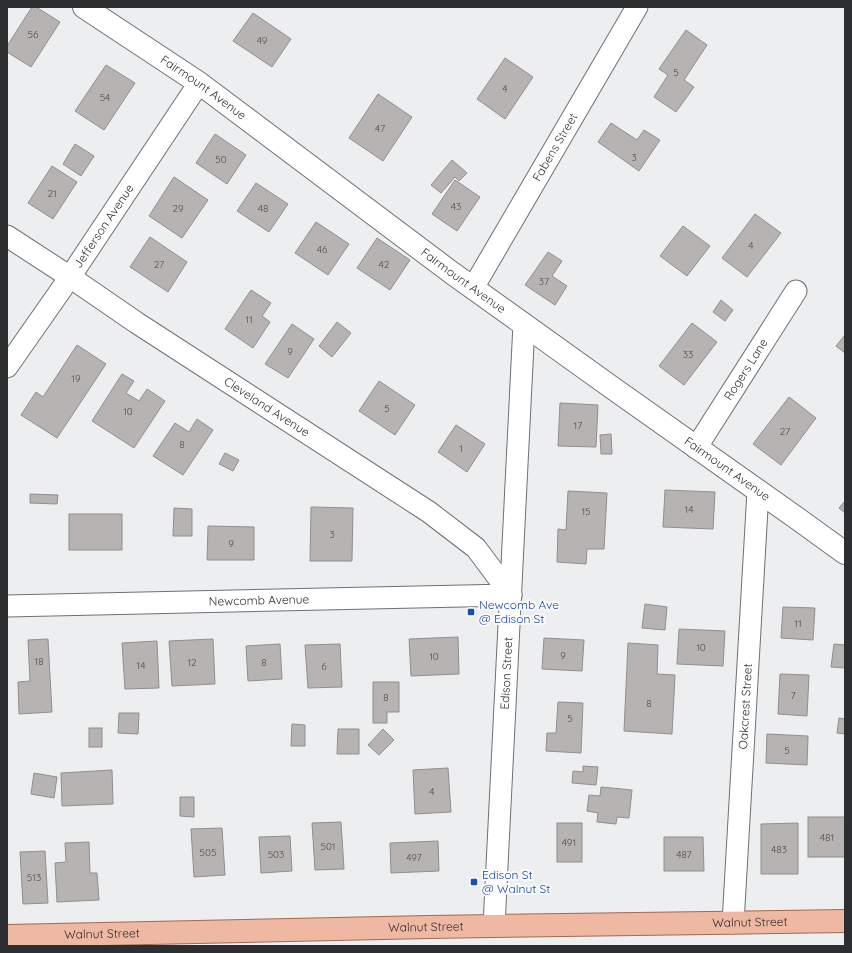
<svg xmlns="http://www.w3.org/2000/svg" width="852" height="953" font-family="Quicksand,sans-serif">
<style>
.building{fill:#b6b3b2;stroke:#918e8d}
.lines{fill:none;stroke-linecap:round;stroke-linejoin:round}
.minor-casing{stroke:#6f7072;stroke-width:23}
.tertiary-casing{stroke:#6f7072;stroke-width:24}
.primary-casing{stroke:#a56852;stroke-width:24}
.minor{stroke:#fff;stroke-width:21}
.tertiary{stroke:#fff;stroke-width:22}
.primary{stroke:#efb8a3;stroke-width:22}
.transit-dot{fill:#1a4fb4;stroke:#fafbfe;stroke-width:1.5}
.labels{text-anchor:middle;stroke-width:4;stroke-linejoin:round;paint-order:stroke}
.number-label{font-size:10px;fill:#4f4f50}
.street-label{font-size:12px;fill:#2d2e2f;stroke:#fafbfe}
.transit-label{font-size:12px;fill:#164399;stroke:#fafbfe;text-anchor:start}
</style>
<rect width="100%" height="100%" fill="#eceef0"/>
<g class="building">
<path d="M32 7H36L60 22 31 67 7 52V46Z"/>
<path d="M253 13 291 39 272 67 233 41Z"/>
<path d="M686 30 707 45 684 80 694 87 676 112 654 97 668 75 659 69Z"/>
<path d="M505 58 533 77 505 119 477 99Z"/>
<path d="M106 65 135 83 104 130 75 111Z"/>
<path d="M378 94 412 117 383 161 349 138Z"/>
<path d="M611 123 637 140 644 130 660 140 639 171 598 142Z"/>
<path d="M215 134 246 155 227 184 196 163Z"/>
<path d="M75 144 94 156 81 176 63 164Z"/>
<path d="M452 160 467 173 459 181 455 177 441 193 431 185Z"/>
<path d="M52 166 77 182 53 219 28 203Z"/>
<path d="M174 177 208 200 182 238 149 216Z"/>
<path d="M455 180 480 197 457 231 432 214Z"/>
<path d="M256 183 288 204 269 232 237 211Z"/>
<path d="M755 214 781 233 747 277 722 258Z"/>
<path d="M316 222 349 244 328 275 295 253Z"/>
<path d="M683 226 710 246 687 276 660 256Z"/>
<path d="M150 237 187 262 168 292 130 267Z"/>
<path d="M377 238 410 260 390 290 357 268Z"/>
<path d="M548 252 562 261 552 276 567 286 555 305 525 285Z"/>
<path d="M251 290 271 303 262 316 270 322 253 348 225 329Z"/>
<path d="M721 300 733 310 725 321 713 312Z"/>
<path d="M337 322 351 333 332 357 319 346Z"/>
<path d="M692 323 717 342 684 385 659 366Z"/>
<path d="M292 324 314 339 288 378 265 364Z"/>
<path d="M845 335V353L836 346Z"/>
<path d="M77 345 106 364 57 438 21 415 36 392 43 397Z"/>
<path d="M122 374 134 381 126 393 139 401 147 389 165 401 134 448 92 421Z"/>
<path d="M379 381 415 405 395 435 359 411Z"/>
<path d="M789 397 816 418 781 465 753 444Z"/>
<path d="M560 403 598 405 596 447 558 446Z"/>
<path d="M197 419 213 430 183 475 153 456 175 423 189 432Z"/>
<path d="M456 425 485 444 467 472 438 452Z"/>
<path d="M611 434 612 454H601L600 435Z"/>
<path d="M225 453 239 460 233 471 219 464Z"/>
<path d="M665 490 715 492 713 529 663 527Z"/>
<path d="M568 491 607 493 604 549H587L586 564 557 562 558 529 566 530Z"/>
<path d="M30 494 58 495 57 504 30 503Z"/>
<path d="M845 501V513L839 508Z"/>
<path d="M311 507 353 508 352 561H310Z"/>
<path d="M174 508 192 509V536H173Z"/>
<rect x="69" y="514" width="53" height="36"/>
<path d="M208 526 254 527V560H207Z"/>
<path d="M645 604 667 607 665 630 642 628Z"/>
<path d="M783 607 815 608 813 640 781 638Z"/>
<path d="M679 629 725 631 723 666 677 664Z"/>
<path d="M458 637 459 674 411 676 409 639Z"/>
<path d="M544 638 584 640 582 671 542 669Z"/>
<path d="M48 639 52 712 19 714 18 682 30 681 28 640Z"/>
<path d="M213 639 215 684 172 686 169 641Z"/>
<path d="M157 641 159 688 125 689 122 643Z"/>
<path d="M628 643 658 645 657 674 675 675 672 734 624 731Z"/>
<path d="M280 644 282 679 248 681 246 646Z"/>
<path d="M340 644 342 687 308 688 305 645Z"/>
<path d="M834 644 845 645V668L831 667Z"/>
<path d="M780 674 809 675 807 716 778 714Z"/>
<path d="M373 682H399V712H387V723H373Z"/>
<path d="M558 702 583 703 581 753 546 751 547 733H556Z"/>
<path d="M119 713H139L138 734 118 733Z"/>
<path d="M839 718 845 719V734L837 733Z"/>
<path d="M292 724 305 725V746H291Z"/>
<rect x="89" y="728" width="13" height="19"/>
<path d="M338 729H359V754H337Z"/>
<path d="M383 729 394 740 379 755 368 745Z"/>
<path d="M767 734 808 736 807 765 766 763Z"/>
<path d="M583 766 598 767 596 785 572 783 573 771 583 772Z"/>
<path d="M448 768 451 812 415 814 413 770Z"/>
<path d="M112 770 113 804 62 806 61 773Z"/>
<path d="M34 773 57 777 54 798 31 794Z"/>
<path d="M601 787 632 790 629 818 617 817 616 824 597 822 598 813 587 811 589 795 600 796Z"/>
<path d="M180 797H194V817L180 816Z"/>
<rect x="808" y="817" width="37" height="40"/>
<path d="M341 822 344 869 315 870 312 823Z"/>
<rect x="557" y="823" width="25" height="39"/>
<path d="M798 823V874H761V824Z"/>
<path d="M222 828 225 875 194 877 191 829Z"/>
<path d="M290 836 292 871 261 873 259 837Z"/>
<path d="M664 837H703L704 871H664Z"/>
<path d="M438 841 439 871 391 873 390 843Z"/>
<path d="M89 842 90 873H97L99 900 57 902 55 863 66 862 65 843Z"/>
<path d="M45 851 48 903 23 904 20 852Z"/>
</g>
<g class="lines">
<defs>
<g id="minor">
<path id="s1" d="M7 236 70 277 137 323 429 512 476 548 511 595"/>
<path id="s2" d="M473 288 637 7"/>
<path id="s3" d="M7 367 70 277 199 83"/>
<path id="s4" d="M696 448 796 291"/>
<path id="s5" d="M7 606 511 595"/>
<path id="s6" d="M733 923 758 491"/>
<path id="s7" d="M494 926 524 324"/>
</g>
<g id="tertiary">
<path id="s8" d="M84 7 199 83 452 273 614 389 798 519 845 553"/>
</g>
<g id="primary">
<path id="s9" d="M7 936 429 927 845 921"/>
</g>
</defs>
<use href="#minor" class="minor-casing"/>
<use href="#tertiary" class="tertiary-casing"/>
<use href="#primary" class="primary-casing"/>
<use href="#minor" class="minor"/>
<use href="#tertiary" class="tertiary"/>
<use href="#primary" class="primary"/>
</g>
<g class="transit-dot">
<rect x="467" y="608" width="8" height="8" rx="2"/>
<rect x="470" y="878" width="8" height="8" rx="2"/>
</g>
<g class="labels">
<g class="number-label">
<text x="33" y="38">56</text>
<text x="262" y="44">49</text>
<text x="676" y="76">5</text>
<text x="505" y="92">4</text>
<text x="105" y="101">54</text>
<text x="380" y="132">47</text>
<text x="634" y="161">3</text>
<text x="221" y="163">50</text>
<text x="52" y="197">21</text>
<text x="456" y="210">43</text>
<text x="178" y="212">29</text>
<text x="263" y="212">48</text>
<text x="751" y="249">4</text>
<text x="322" y="253">46</text>
<text x="159" y="268">27</text>
<text x="384" y="268">42</text>
<text x="544" y="285">37</text>
<text x="249" y="323">11</text>
<text x="290" y="355">9</text>
<text x="688" y="358">33</text>
<text x="76" y="382">19</text>
<text x="387" y="412">5</text>
<text x="128" y="415">10</text>
<text x="578" y="429">17</text>
<text x="785" y="435">27</text>
<text x="182" y="448">8</text>
<text x="461" y="452">1</text>
<text x="689" y="513">14</text>
<text x="586" y="515">15</text>
<text x="332" y="538">3</text>
<text x="231" y="547">9</text>
<text x="798" y="627">11</text>
<text x="701" y="651">10</text>
<text x="563" y="659">9</text>
<text x="434" y="660">10</text>
<text x="39" y="665">18</text>
<text x="192" y="666">12</text>
<text x="264" y="666">8</text>
<text x="141" y="669">14</text>
<text x="324" y="670">6</text>
<text x="793" y="699">7</text>
<text x="386" y="701">8</text>
<text x="649" y="707">8</text>
<text x="570" y="722">5</text>
<text x="787" y="754">5</text>
<text x="432" y="795">4</text>
<text x="827" y="841">481</text>
<text x="569" y="846">491</text>
<text x="328" y="850">501</text>
<text x="779" y="853">483</text>
<text x="208" y="856">505</text>
<text x="276" y="858">503</text>
<text x="684" y="858">487</text>
<text x="414" y="861">497</text>
<text x="34" y="881">513</text>
</g>
<g class="street-label">
<text dy="4" stroke="none"><textPath href="#s8" startOffset="144">Fairmount Avenue</textPath></text>
<text dy="4" stroke="none"><textPath href="#s2" startOffset="163">Fabens Street</textPath></text>
<text dy="4" stroke="none"><textPath href="#s3" startOffset="171">Jefferson Avenue</textPath></text>
<text dy="4" stroke="none"><textPath href="#s8" startOffset="468">Fairmount Avenue</textPath></text>
<text dy="4" stroke="none"><textPath href="#s4" startOffset="93">Rogers Lane</textPath></text>
<text dy="4" stroke="none"><textPath href="#s1" startOffset="311">Cleveland Avenue</textPath></text>
<text dy="4" stroke="none"><textPath href="#s8" startOffset="792">Fairmount Avenue</textPath></text>
<text dy="4" stroke="none"><textPath href="#s5" startOffset="252">Newcomb Avenue</textPath></text>
<text dy="4" stroke="none"><textPath href="#s7" startOffset="253">Edison Street</textPath></text>
<text dy="4" stroke="none"><textPath href="#s6" startOffset="217">Oakcrest Street</textPath></text>
<text dy="4" stroke="none"><textPath href="#s9" startOffset="743">Walnut Street</textPath></text>
<text dy="4" stroke="none"><textPath href="#s9" startOffset="419">Walnut Street</textPath></text>
<text dy="4" stroke="none"><textPath href="#s9" startOffset="95">Walnut Street</textPath></text>
</g>
<g class="transit-label">
<text x="479" y="609">Newcomb Ave<tspan x="479" dy="14">@ Edison St</tspan></text>
<text x="482" y="879">Edison St<tspan x="482" dy="14">@ Walnut St</tspan></text>
</g>
</g>
<rect width="852" height="953" fill="none" stroke="#2d2e2f" stroke-width="16"/>
</svg>
